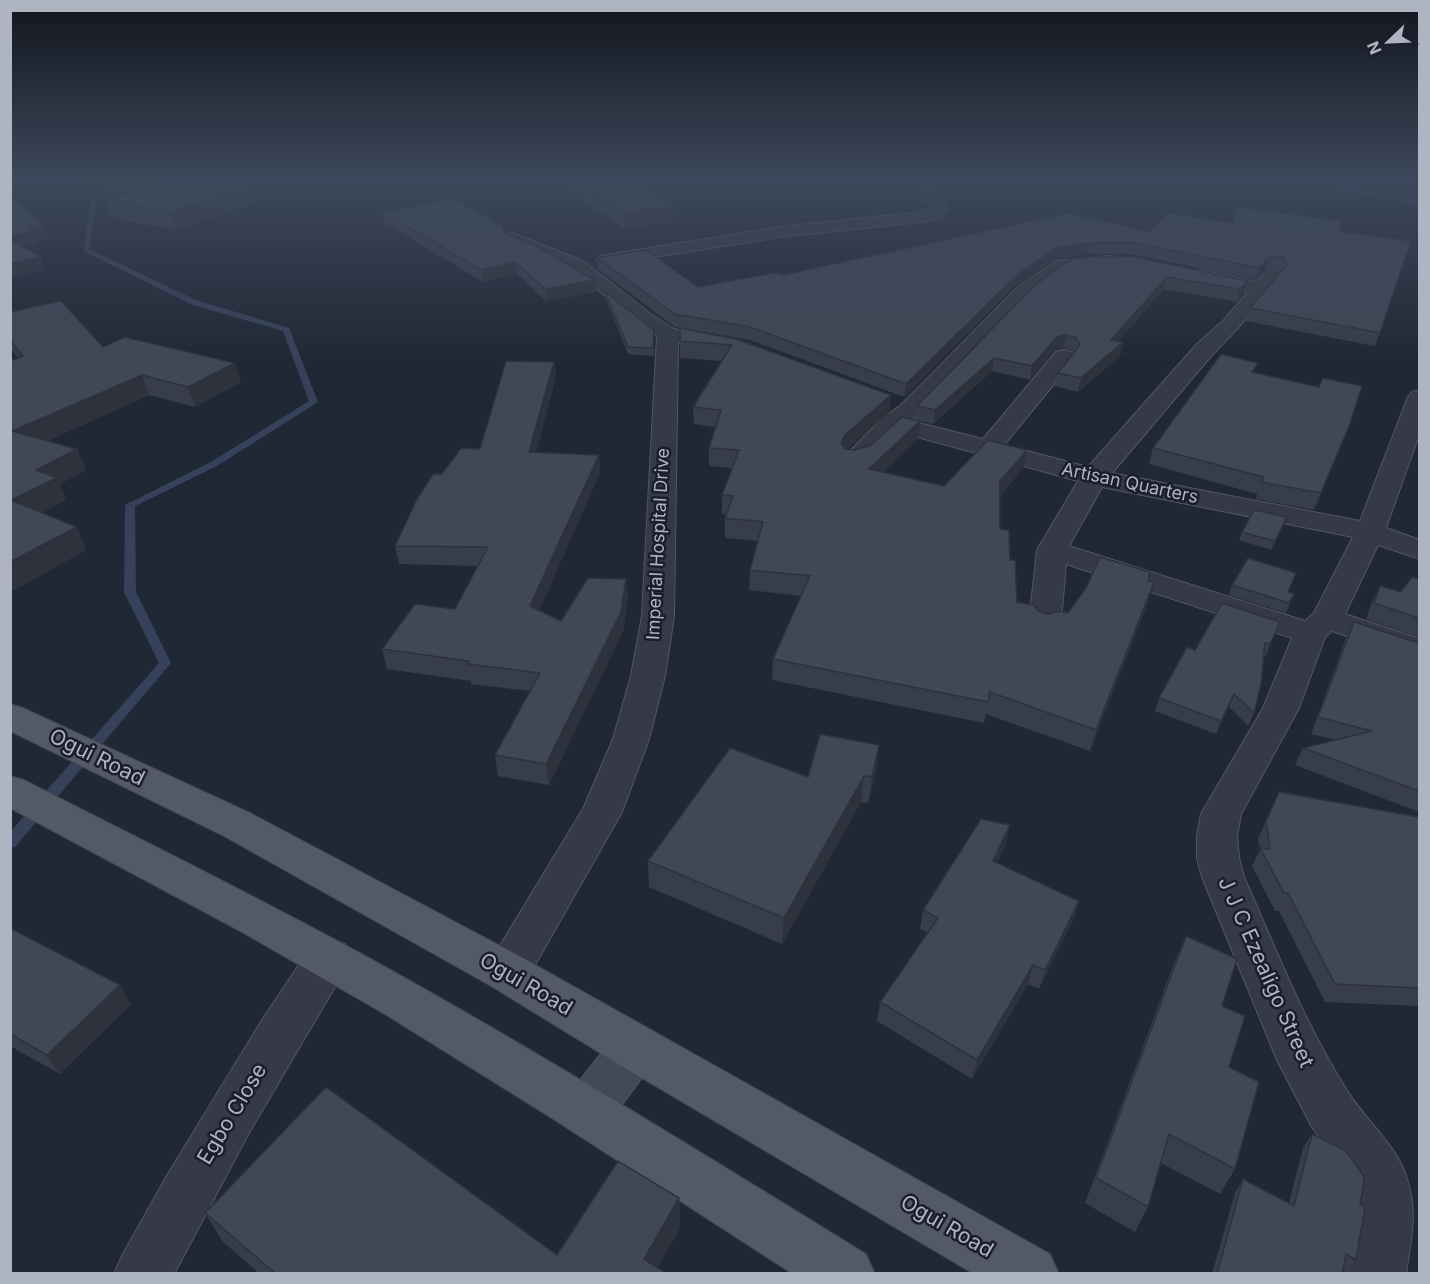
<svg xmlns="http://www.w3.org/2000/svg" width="1430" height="1284" font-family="Inter,sans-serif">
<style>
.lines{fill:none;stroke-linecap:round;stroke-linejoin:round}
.stream{fill:#36415b;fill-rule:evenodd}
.minor-casing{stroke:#525763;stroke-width:2}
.secondary-casing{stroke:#525763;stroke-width:2}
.primary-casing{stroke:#3e434f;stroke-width:2}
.minor{fill:#353a46;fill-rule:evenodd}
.secondary{fill:#434958;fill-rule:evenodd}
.primary{fill:#535966;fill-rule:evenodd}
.wall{fill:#373d4a}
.shaded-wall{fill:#2d323c}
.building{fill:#404756;stroke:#2d323c;stroke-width:1.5}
.labels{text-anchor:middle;stroke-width:5;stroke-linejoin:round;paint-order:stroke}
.street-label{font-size:18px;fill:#afb4c2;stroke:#1a1f2a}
.near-street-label{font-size:21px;fill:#afb4c2;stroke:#1a1f2a}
</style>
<rect width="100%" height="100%" fill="#212835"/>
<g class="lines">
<g class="stream">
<path d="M137 178H144L96 202 89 249 196 300 289 328 318 402 217 466 135 506 136 592 171 663 15 847 10 848V832L159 663 124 592 125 505 211 462 309 401 283 331 190 304 84 251 91 200Z"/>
<path d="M1284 178H1297L1420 201V205Z"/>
</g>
<defs>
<g id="minor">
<path d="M55 178 137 181 188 178 186 181C144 194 105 188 62 182Z"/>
<path d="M929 186 934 188 948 210 941 217 922 222 779 237 606 265 600 264 597 260 600 256 606 255 779 227 922 212 931 209 921 191Z"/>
<path d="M513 233 583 261 652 315 674 329 696 334 700 338 696 342 689 344 678 342 674 616 665 676 649 739 622 812 523 986 507 992 491 986 484 972 583 809 613 739 631 676 642 616 657 336 571 269 507 242 504 238 507 234Z"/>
<path d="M1109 256 1115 257 1118 261 1115 265 1067 270 1031 296 911 421 983 439 1056 352 1064 350 1072 352 1075 357 1072 362 1004 445 1088 467 1196 345 1224 320 1248 292 1194 280 1192 276 1194 272 1201 270 1256 282C1263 274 1267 268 1279 271L1281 275 1238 328 1212 355 1112 473 1360 521 1408 397 1412 392 1420 390V432L1386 528 1420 540V559L1378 545 1345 614 1420 639V660L1332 631 1325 637 1299 708 1241 814 1237 836 1239 858 1244 877C1276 949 1305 1025 1348 1092 1366 1121 1397 1145 1407 1179 1418 1214 1411 1238 1406 1274H1348L1359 1214 1355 1188 1312 1127 1277 1060 1202 877 1197 858V836L1201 814 1263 708 1292 638 1066 564 1061 622 1056 629 1045 632 1034 629 1029 622 1037 550 1078 481 899 432C884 447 867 471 845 466L841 460 883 418 901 405 1017 288 1056 261ZM1102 487 1353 537 1314 613 1305 621 1069 546Z"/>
<path d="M329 939 345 944 352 958 250 1131 174 1274H114L123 1254 168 1174 262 1020 313 944Z"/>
</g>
<path id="secondary" d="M635 1026 652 1032 659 1048 652 1064 605 1128 587 1135 569 1128 561 1111 569 1094 618 1032Z"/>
<g id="primary">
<path d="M10 704 23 708 250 813 523 958 1050 1254 1059 1274H974L618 1064 491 986 222 835 10 731Z"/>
<path d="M10 776 24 780C139 839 256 896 369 958 538 1051 702 1153 866 1254L875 1274H793L550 1117 383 1013 240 931 10 808Z"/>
</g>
</defs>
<use href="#minor" class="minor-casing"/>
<use href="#secondary" class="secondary-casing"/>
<use href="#primary" class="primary-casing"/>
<use href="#minor" class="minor"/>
<use href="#secondary" class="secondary"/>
<use href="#primary" class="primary"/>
</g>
<g class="wall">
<path d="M564 178H630L675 205V221L625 229 565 188Z"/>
<path d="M264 199 176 230 112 218 106 200Z"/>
<path d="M383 212 505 233 595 280 596 292 546 301 517 274 483 282 385 223Z"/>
<path d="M1232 223 1339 231 1380 333 1375 346 1246 321 1250 308 1281 272 1279 269H1265L1255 280 1132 254H1087L1055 259 1016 286 904 397 750 340 675 327 598 269 597 258 698 287 783 275Z"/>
<path d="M1135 257 1248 281 1244 293 1237 302 1164 289 1118 341 1123 342 1120 356 1078 392 1055 386 1058 373 1074 352V351L1063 348 1054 351 1030 380 992 371 933 424 915 420 917 406Z"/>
<path d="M605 292 654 330V356L628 354 606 299Z"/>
<path d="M10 312 103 347 241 382 195 407 149 395 47 441 77 449 86 470 60 484 66 500 41 513 77 527 86 550 14 590 10 588V361L18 358 10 348Z"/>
<path d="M680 328 736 339 889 413 847 449 855 450 871 445 920 421 918 439 883 473 944 486 1027 450 1023 468 1000 496V529L1010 560 1017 602 1038 611 1049 614 1068 613 1148 581 1154 582 1148 603 1090 751 986 714 984 723 772 680 773 659 801 596 749 590 750 570 758 541 725 538V518L726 515 722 514V495L732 468 709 466V448L716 427 694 424 693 407 722 361 680 358Z"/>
<path d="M554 362 556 377 536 452 599 455 600 473 539 610 561 621 628 598 623 631 549 785 498 776 495 755 530 691 471 684V681L387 669 382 649 455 609 478 566 399 564 395 546 442 474 480 449Z"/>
<path d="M1254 372 1344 440 1314 510 1256 499 1257 494 1149 464 1153 448Z"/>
<path d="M1287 517 1271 550 1239 540 1242 532Z"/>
<path d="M1419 579V637L1366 619 1372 602 1380 586 1401 592Z"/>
<path d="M1232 585 1288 592 1294 594 1286 613 1229 595Z"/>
<path d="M1280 622 1265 657H1264L1254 713 1248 726 1229 707 1216 734 1155 711 1159 698 1195 650Z"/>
<path d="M1354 622 1419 643V812L1295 765 1303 748 1335 740 1311 734 1346 638Z"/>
<path d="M879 745 876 771 868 803 861 802 782 944 649 887 648 861 808 777Z"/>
<path d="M1279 792 1419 817V1006L1325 1002 1279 911H1275L1252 866 1260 850 1258 839Z"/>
<path d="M1006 843 997 863 1079 901 1073 920 1039 989 1028 984 972 1079 877 1021 880 1002 928 933 920 929 923 910Z"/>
<path d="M10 928 131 1004 60 1074 10 1046Z"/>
<path d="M1186 936 1222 1006 1229 1067 1235 1169 1220 1194 1161 1163 1148 1207 1135 1232 1085 1203 1174 963Z"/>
<path d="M1312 1134 1360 1204 1356 1260 1345 1273 1342 1271V1274H1212L1235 1193 1243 1179 1289 1203 1303 1148Z"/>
<path d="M679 1198 680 1228 657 1267 667 1274H260L223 1242 205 1213 557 1255Z"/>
</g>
<g class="shaded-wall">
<path d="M259 183 264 199 176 230 171 212Z"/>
<path d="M675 205V221L625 229 624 212Z"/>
<path d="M44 226 48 238 36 240 37 244 12 249 10 246V236L29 229Z"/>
<path d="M1089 243 1087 254 1055 259 1016 286 904 397 906 384 1018 274 1057 248Z"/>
<path d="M41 257 45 270 10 278V264Z"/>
<path d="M1269 257 1265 269 1255 280 1259 268Z"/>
<path d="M515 262 517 274 483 282 481 270Z"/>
<path d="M1167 277 1164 289 1108 353 1111 340Z"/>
<path d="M595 280 596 292 546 301 545 289Z"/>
<path d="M1248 281 1244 293 1237 302 1240 289Z"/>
<path d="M1066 335 1063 348 1054 351 1030 380 1032 366 1057 337Z"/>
<path d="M1123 342 1120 356 1078 392 1081 378Z"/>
<path d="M994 358 992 371 933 424 935 410Z"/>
<path d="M554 362 556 377 531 469 529 452Z"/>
<path d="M235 363 241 382 195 407 188 387Z"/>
<path d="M142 375 149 395 21 452 12 431Z"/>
<path d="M891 395 889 413 843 453 841 443 845 435Z"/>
<path d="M920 421 918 439 867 488 869 469Z"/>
<path d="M1350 424 1344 440 1314 510 1321 493Z"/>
<path d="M77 449 86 470 60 484 66 500 21 523 11 500 36 470Z"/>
<path d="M1027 450 1023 468 997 500 1000 481Z"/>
<path d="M599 455 600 473 533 625 530 606Z"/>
<path d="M1287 517 1284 525 1271 550 1275 541Z"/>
<path d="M77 527 86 550 14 590 10 583V562Z"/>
<path d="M626 579 628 598 623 631 549 785 546 764Z"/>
<path d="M1154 582 1148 603 1090 751 1096 730Z"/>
<path d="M1234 694 1229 707 1216 734 1221 721Z"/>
<path d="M879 745 876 771 868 803 872 777Z"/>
<path d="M864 776 861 802 782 944 784 918Z"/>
<path d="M1010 825 1006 843 989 880 993 861Z"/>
<path d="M1079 901 1073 920 1039 989 1045 970Z"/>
<path d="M1033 965 1028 984 972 1079 977 1060Z"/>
<path d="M120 985 131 1004 60 1074 47 1055Z"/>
<path d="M679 1198 680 1228 654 1274 644 1259Z"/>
</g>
<g class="building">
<path d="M177 178H236L259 183 171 212 106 200Z"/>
<path d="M572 178H630L675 205 624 212Z"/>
<path d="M10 195 44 226 29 229 33 232 10 236Z"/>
<path d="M454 198 501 225 505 233 535 245 595 280 545 289 515 262 481 270 383 212Z"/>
<path d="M1238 207 1341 221 1339 231 1411 241 1380 333 1250 308 1287 265 1283 257H1269L1259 268 1135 243H1089L1057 248 1018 274 906 384 750 327 675 314 597 258 646 250 698 287 774 273 783 275 1069 213 1149 232 1168 213 1232 223Z"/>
<path d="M10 239 41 257 10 264Z"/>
<path d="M1090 257H1135L1248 281 1240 289 1167 277 1111 340 1123 342 1081 378 1058 373 1080 345 1077 338 1066 335 1057 337 1032 366 994 358 935 410 917 406 1035 285 1070 260Z"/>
<path d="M605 292 654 330 653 348 628 347Z"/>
<path d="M61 301 103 347 125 337 235 363 188 387 142 375 12 431 77 449 36 470 57 478 11 500 77 527 10 562V361L23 356 10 340V312Z"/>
<path d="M680 328 736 339 891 395 845 435 841 443 845 449 855 450 871 445 902 417 920 421 869 469 944 486 988 440 1027 450 1000 481V529L1009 530 1010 560H1015L1017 602 1034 605 1038 611 1049 614 1059 611 1068 613 1086 588 1100 557 1150 572 1148 581 1154 582 1096 730 990 692 988 702 773 659 810 576 750 570 763 522 725 518 733 496 722 495 739 450 709 448 721 410 693 407 732 345 680 341Z"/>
<path d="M1221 354 1258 363 1252 372 1319 387 1323 378 1362 386 1350 424 1321 493 1261 482 1264 477 1153 448Z"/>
<path d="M506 361 554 362 529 452 599 455 530 606 561 621 588 578 626 579 621 612 546 764 495 755 540 673 468 664 469 661 382 649 415 604 455 609 488 547 395 546 416 501 433 474H442L461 448 480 449Z"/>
<path d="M1254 510 1287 517 1275 541 1242 532Z"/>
<path d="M1248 558 1296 573 1288 592 1294 594 1289 603 1232 585Z"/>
<path d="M1412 577 1419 579V618L1374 603 1380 586 1401 592Z"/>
<path d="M1222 603 1280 622 1270 644 1265 643 1261 684 1254 713 1234 694 1221 721 1159 698 1187 647 1195 650Z"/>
<path d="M1354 622 1419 643V791L1303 748 1372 731 1318 717Z"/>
<path d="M820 734 879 745 872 777 864 776 784 918 648 861 730 748 808 777Z"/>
<path d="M1279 792 1419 817V988L1335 984 1288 893H1284L1260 848 1270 849 1266 821Z"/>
<path d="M981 819 1010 825 993 861 1079 901 1045 970 1033 965 977 1060 880 1002 938 918 923 910Z"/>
<path d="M10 928 120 985 47 1055 10 1034Z"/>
<path d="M1186 936 1237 959 1222 1006 1245 1016 1229 1067 1259 1082 1235 1169 1169 1134 1148 1207 1096 1178Z"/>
<path d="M326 1087 557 1255 618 1161 679 1198 644 1259 667 1274H276L205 1213Z"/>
<path d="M1312 1134 1346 1151 1363 1175 1364 1183 1360 1204 1365 1207 1356 1260 1346 1254 1342 1274H1217L1243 1179 1294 1206Z"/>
</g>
<linearGradient id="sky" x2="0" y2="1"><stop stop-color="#12161d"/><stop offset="0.5" stop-color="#3d485c"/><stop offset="1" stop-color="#3d485c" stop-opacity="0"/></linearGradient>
<rect width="1430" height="358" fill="url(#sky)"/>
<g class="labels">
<g class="street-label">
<text transform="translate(1130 483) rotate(12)" y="6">Artisan Quarters</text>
<text transform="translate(658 544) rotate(-87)" y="6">Imperial Hospital Drive</text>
</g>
<g class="near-street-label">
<text transform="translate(97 757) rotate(26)" y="7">Ogui Road</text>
<text transform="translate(1266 972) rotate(66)" y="7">J J C Ezealigo Street</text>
<text transform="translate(526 984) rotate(30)" y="7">Ogui Road</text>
<text transform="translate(232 1114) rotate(-59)" y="7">Egbo Close</text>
<text transform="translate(947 1226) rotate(30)" y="7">Ogui Road</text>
</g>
</g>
<rect width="1430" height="1284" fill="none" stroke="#afb4c2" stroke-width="24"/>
<g transform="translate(1388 42) rotate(247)" stroke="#1a1f2a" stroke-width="4.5" paint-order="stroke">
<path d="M0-4.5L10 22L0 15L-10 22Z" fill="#afb4c2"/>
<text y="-9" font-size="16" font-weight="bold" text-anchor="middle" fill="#afb4c2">N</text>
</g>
</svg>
